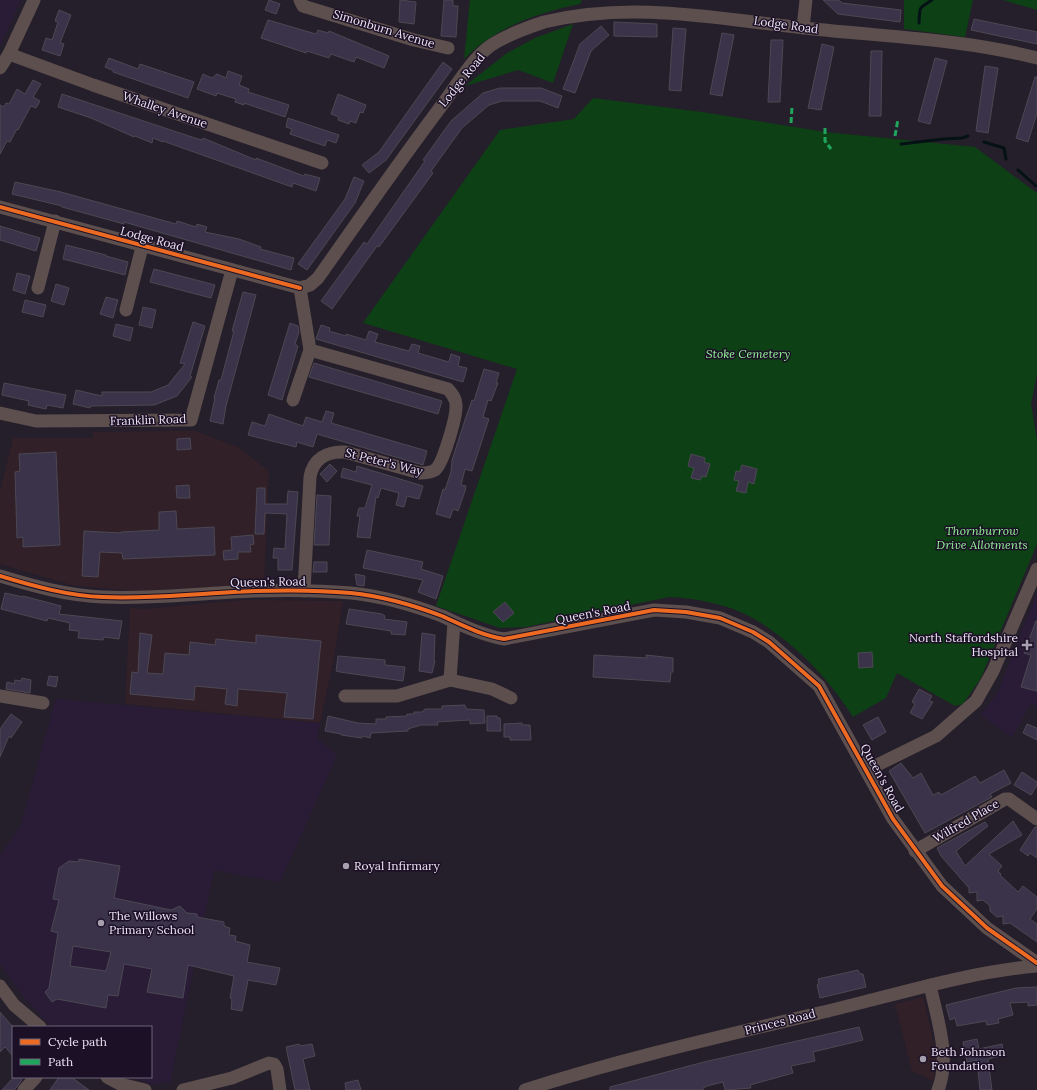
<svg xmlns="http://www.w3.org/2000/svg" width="1037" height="1090" font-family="Lora,serif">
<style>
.commercial{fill:#312028}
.built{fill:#2a1c37}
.green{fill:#0e4015}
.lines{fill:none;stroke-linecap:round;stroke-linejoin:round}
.stream{stroke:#041215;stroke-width:3}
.building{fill:#3b3349;stroke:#4c4853;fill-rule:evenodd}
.minor{stroke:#5c4f4d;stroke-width:13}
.quiet{stroke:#20a55d;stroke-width:3;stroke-dasharray:6 3;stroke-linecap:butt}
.cycleway-casing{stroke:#1b1026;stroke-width:6}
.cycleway{stroke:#ed6a23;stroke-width:4}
.poi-dot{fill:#a69fae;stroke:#1b1026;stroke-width:1.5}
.labels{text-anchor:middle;stroke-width:3;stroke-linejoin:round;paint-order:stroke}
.street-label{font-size:12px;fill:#ece4f4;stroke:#1b1026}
.park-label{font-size:12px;font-style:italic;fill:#94f598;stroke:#1b1026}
.poi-label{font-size:12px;fill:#ece4f4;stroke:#1b1026;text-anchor:start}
</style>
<rect width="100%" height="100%" fill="#251e2b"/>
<g class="commercial">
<path d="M164 431H195L238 447 269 471 264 584 132 591 72 585 0 564V491L13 438H93V432Z"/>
<path d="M244 600 343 601 334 658 320 723 125 704 130 608 145 609Z"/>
<path d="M923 997 937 1056 938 1063 933 1081 912 1071 895 1004Z"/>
</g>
<g class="built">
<path d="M0 0H21L0 45Z"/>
<path d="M1037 593V706L1031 703 1012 737 981 715 998 692Z"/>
<path d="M56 699 320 723 317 739 337 755 280 882 214 870 170 1082 151 1084 132 1077H151V1027H52L23 996 0 964V856L21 825Z"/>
</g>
<g class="green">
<path d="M470 0H582L580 4C537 13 496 27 464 59Z"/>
<path d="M904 0H973L965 37 904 29Z"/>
<path d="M999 0H1037V10L1003 0Z"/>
<path d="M573 24 553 83 518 70 465 86 507 53 535 38Z"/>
<path d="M593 98 702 112 825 132 975 147 1037 193V374L1031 404 1037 440V544L981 678 963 704 955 706 897 673 886 698 853 717C827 676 791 639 749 616 726 604 695 598 669 597L526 627 500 628 436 606 517 369 363 323 500 130 574 119Z"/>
</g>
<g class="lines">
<g class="stream">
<path d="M919 23C920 4 919 9 932 0"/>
<path d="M984 142 1004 148 1006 159"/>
<path d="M901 144 944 139 962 138 968 136"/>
<path d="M1018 170 1036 186"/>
</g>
</g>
<g class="building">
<path d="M269 0 280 4 276 14 265 10Z"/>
<path d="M400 0 416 2 414 24 399 22Z"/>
<path d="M444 0H453V6H458L456 37 441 36Z"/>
<path d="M823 0H839L842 3 901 10 900 22 838 14Z"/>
<path d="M59 10 71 15 60 43 64 44 60 56 42 50 46 38 52 40 58 22 55 21Z"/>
<path d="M974 19 1037 32V44L971 30Z"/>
<path d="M268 20 316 34 318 30 328 33 329 31 389 56 384 68 356 57 354 62 331 54 329 58 307 51 306 53 261 38Z"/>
<path d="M614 22 657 24V37L614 36Z"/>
<path d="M601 26 609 35 591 51 575 93 563 89 580 44Z"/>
<path d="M673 28 686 29 681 91 669 90Z"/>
<path d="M722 33 734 35 722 96 710 94Z"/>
<path d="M771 40H783L780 102H768Z"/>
<path d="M822 44 834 47 821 110 808 108Z"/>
<path d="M871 51H882L881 116H869Z"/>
<path d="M109 58 138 69 140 64 194 82 188 98 113 72 114 71 105 67Z"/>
<path d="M935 58 947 61 930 124 918 121Z"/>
<path d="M443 62 452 69 386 160 369 173 362 165 379 152Z"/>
<path d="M985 66 998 68 988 133 976 131Z"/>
<path d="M228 71 242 76 239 85 249 89 248 92 289 105 285 117 244 103V105L235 102 236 99 217 93 216 96 197 89 203 74 212 78 217 74 226 78Z"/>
<path d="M1035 77H1037V113L1028 142 1016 138Z"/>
<path d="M33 80 41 84 33 97 40 101 36 108 31 106 18 130 17 129 10 142 7 141 0 154V105L4 107 6 103 9 104 17 89 25 94Z"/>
<path d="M500 88H541L562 96 558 108 540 101H502L489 105 462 128 431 171 433 173 379 247 377 246 332 309 321 301 364 242 367 244 425 161 423 160 451 121 483 93Z"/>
<path d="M62 94 198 139 203 140V138L256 160V158L304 176 305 174 320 178 316 191 293 183 292 187 163 141V142L153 138 152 143 135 136 134 137 91 118 58 107Z"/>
<path d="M338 94 366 105 363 113 360 112 356 123 350 121 349 124 338 120 339 117 331 114Z"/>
<path d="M288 118 339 135 336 143 327 140 325 146 290 134 292 129 286 127Z"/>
<path d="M354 177 364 181 355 203 307 270 298 264 345 199Z"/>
<path d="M15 182 61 192 176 224 177 221 196 227 197 224 207 227 205 232 239 239 261 247 260 249 294 258 291 270 124 222V224L62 207V206L12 194Z"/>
<path d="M0 226 40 238 36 251 0 240Z"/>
<path d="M66 245 106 255V256L128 262 125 275 63 259Z"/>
<path d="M154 269 215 285 211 298 150 282Z"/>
<path d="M17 273 30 276 25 294 13 290Z"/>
<path d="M56 284 69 288 64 305 51 301Z"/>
<path d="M243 292 256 295 226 406 223 424 210 421 215 398H214L219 380H221L234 331H232Z"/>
<path d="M106 297 118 300 113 318 100 314Z"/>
<path d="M25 300 46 305 43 317 22 312Z"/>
<path d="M143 307 156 310 152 328 139 325Z"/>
<path d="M193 322 205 326 190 376 192 377 177 396 154 405 91 406 90 408 73 404 76 390 102 396V392H151L168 385 185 364 180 363Z"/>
<path d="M290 323 298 326 299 332 295 344 298 346 282 400 268 395Z"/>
<path d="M116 324 133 328 130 341 113 336Z"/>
<path d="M321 325 330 328 329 331 346 336V334L366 340 369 331 378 334 375 342 409 351 412 344 420 346 418 353 449 362 451 354 460 357 458 366 467 368 463 382 316 339Z"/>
<path d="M314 363 442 401 438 414 309 377Z"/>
<path d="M484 369 499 373 496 383H498L491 401 488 400 483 417 489 419 472 471 465 469 461 485 466 486 465 491 458 511 453 509 450 518 436 514 443 489 445 490 451 472 452 460 465 420 472 400 474 401Z"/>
<path d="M4 383 66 395 63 408 47 405 46 409 28 405 29 401 2 395Z"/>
<path d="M326 411 334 413 331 423 427 451 423 465 317 434 313 447 297 442 296 447 248 435 252 422 265 426 269 414 303 426 306 417 322 422Z"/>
<path d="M190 438 191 449 177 450V439Z"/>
<path d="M56 452 60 545 23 547V537L17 538 15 472 20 471 19 454Z"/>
<path d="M691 454 705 458 704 462 710 464 706 477 702 476 700 480 691 478 694 468 688 466Z"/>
<path d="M330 464 337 471 327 482 320 474Z"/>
<path d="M742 465 757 469 754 484 748 482 746 493 736 491 739 481 734 480 736 471 740 472Z"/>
<path d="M357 466 423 486 419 499 407 496 404 507 396 505 399 493 381 488 378 498 376 497 370 538 357 537 360 516H357L359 508H365L372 485 341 477 343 468 356 472Z"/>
<path d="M189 485 190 498H177L176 486Z"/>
<path d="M257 488H265V504H287L288 491 298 492 292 570H278V558H273L274 548 285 549 287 514 265 513 264 534H255Z"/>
<path d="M317 495 331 496 329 545H314Z"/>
<path d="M176 511 177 529 214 527 215 555 123 559 122 553 100 552 98 577 82 576 84 531 121 533V532L159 530V512Z"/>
<path d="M253 535 254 544 250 545 251 552H238V559L224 560 223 551 232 550 231 537Z"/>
<path d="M367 550 423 562 421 569 443 576 436 599 418 592 423 580 363 568Z"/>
<path d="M314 562H327V572H313Z"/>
<path d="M355 574 365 576 364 586 357 585Z"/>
<path d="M5 593 23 597V596L61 606 59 614 122 621 119 639 104 637 103 640 78 638 79 631 69 630 70 623 48 618 47 621 1 609Z"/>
<path d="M505 602 514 613 503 622 493 612Z"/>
<path d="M349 609 382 614 385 616 384 619 407 622 405 635 391 634V631L346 624Z"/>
<path d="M1036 621H1037V691L1021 687 1031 655 1024 653Z"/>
<path d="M140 633 152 635 147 673 163 674 165 653 189 655 190 642 215 645 216 639 256 643V635L321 641 313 719 284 717 287 693 238 689 237 706 225 704 227 689 195 686 194 700 130 694 132 672 138 673Z"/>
<path d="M422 633 435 635 434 661H435L432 673 419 671Z"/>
<path d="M872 652 873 667 859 668 858 653Z"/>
<path d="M594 655 647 658 646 655 673 658V672H671L670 682 593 677Z"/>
<path d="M338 656 385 660V665L405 667 403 681 340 672 336 671Z"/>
<path d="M49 676 58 677 56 687 47 685Z"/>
<path d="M22 678 31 680 30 693 6 689 7 682 14 684 15 680 21 681Z"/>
<path d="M919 689 932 696 929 701 933 702 922 719 910 713 915 704 912 702Z"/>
<path d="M465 705 466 709 484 710 485 723 470 724V720L437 722 438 725H421L408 729V731L371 733 370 738 363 736 362 738 341 735V734L325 731 328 716 358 723 376 724V719H386V717L407 716V714H414V712H422L425 709H442V706Z"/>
<path d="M11 714 22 722 11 738 9 736 0 757V729Z"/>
<path d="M487 716H497V718H500L501 731H487Z"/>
<path d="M878 717 886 732 872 740 863 725Z"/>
<path d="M522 723V725H530L531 740H510V737H504V724Z"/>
<path d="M1027 724 1037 728V740L1023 733Z"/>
<path d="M901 763 913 778 921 773 933 795 939 792 941 795 975 776 980 783 1004 770 1011 783 990 794 992 797 925 833 889 771Z"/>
<path d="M1022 772 1037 782V785L1031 795 1014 785Z"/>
<path d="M1013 821 1022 835 989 854 1002 866 998 871 1001 874 1000 875 1018 892 1023 886 1037 897V909L1030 919 1037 924V942L1010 923 1003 924V916L997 917 990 911V906L983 900 977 901V892L969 893V888L941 856 937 848 985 822 988 826 956 851 965 866Z"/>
<path d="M1035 827H1037V858L1030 853 1028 856 1020 850Z"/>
<path d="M79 859 120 866 114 898 171 910 180 906 187 913 197 914V917L224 922V926L230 928 229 935 236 936 235 941 250 945 247 962 280 968 276 985 248 980 242 1011 231 1009 232 999 230 998 234 976 188 965 183 998 147 992 152 969 124 964 118 996 108 995 106 1008 57 999 52 1002 45 992 49 988 58 933 51 931 59 900 53 899 59 868 69 861 79 862ZM73 946 111 952 106 971 70 966Z"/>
<path d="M858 970 860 974H863L866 987 820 998 817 985 819 984 818 979Z"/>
<path d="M1037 987V1005L1028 1006V1002L1010 1003 1013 1015 998 1019 999 1023 987 1025 986 1021 957 1026 955 1018 950 1020 946 1005 1016 988Z"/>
<path d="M0 1012 13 1027V1056L5 1047 0 1052Z"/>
<path d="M859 1027 863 1040 813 1052 815 1061 791 1066 793 1073 750 1085 751 1088 725 1090 723 1082 707 1086 703 1088V1090H610V1087L704 1062Z"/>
<path d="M977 1039 979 1049 1002 1044 1004 1055 988 1059 992 1090H980L977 1060 967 1062 963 1042Z"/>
<path d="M299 1044 300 1046 312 1044 315 1056 303 1059 310 1090H295L286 1047Z"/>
<path d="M14 1077H19L22 1080 16 1088 14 1090H2Z"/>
<path d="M59 1077H71L89 1090H50Z"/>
<path d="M358 1080 361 1090H346L345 1083Z"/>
</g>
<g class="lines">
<g class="minor">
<path d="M300 0 303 6 414 40 448 48"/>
<path d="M803 28 806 0"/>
<path d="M9 54 93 85 322 163"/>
<path d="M0 68 9 54 34 0"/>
<path d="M0 207 300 288 310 285 318 278C359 220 399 162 442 105 457 85 470 61 490 46 506 35 526 28 544 22 637 0 721 20 814 29 889 37 963 39 1037 58"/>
<path d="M38 288 55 221"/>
<path d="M300 288 310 350 448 389C452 394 456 398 456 405 457 416 443 464 435 470 430 473 425 473 420 473L345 452C327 451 313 459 310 477L304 591"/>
<path d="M126 310 142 247"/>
<path d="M293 400 310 350"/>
<path d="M0 413 36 421 191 420 232 270"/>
<path d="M0 576C33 586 69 596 103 597 142 599 180 595 218 593 262 590 307 589 351 593 381 596 413 605 442 616 462 625 481 635 504 639L654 610 686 612 720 618 753 632 769 642 819 686 893 819 942 886 987 928 1037 963"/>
<path d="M450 680 454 622"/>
<path d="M0 696 43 703"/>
<path d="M345 696H397L450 680 492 689 511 698"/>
<path d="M867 770 936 736 976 701 993 671 1037 569"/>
<path d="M915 851 1005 799H1009L1037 819"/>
<path d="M930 985C937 1019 951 1057 938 1090"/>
<path d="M0 986 14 1005 40 1027"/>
<path d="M107 1077 120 1084 145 1090"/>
<path d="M24 1090 36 1077"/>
<path d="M183 1090 232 1078 269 1063 274 1064 277 1069 280 1090"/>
<path d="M525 1090C627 1057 732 1034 836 1009 902 993 969 972 1037 966"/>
</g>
<g class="quiet">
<path d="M791 123 792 107"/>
<path d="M825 128V141L831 149"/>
<path d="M895 136 898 119"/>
</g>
<defs>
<g id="cycleway">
<path d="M0 207 300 288"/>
<path d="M0 576C33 586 69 596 103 597 142 599 180 595 218 593 262 590 307 589 351 593 381 596 413 605 442 616 462 625 481 635 504 639L654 610 686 612 720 618 753 632 769 642 819 686 893 819 942 886 987 928 1037 963"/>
</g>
</defs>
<use href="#cycleway" class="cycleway-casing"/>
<use href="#cycleway" class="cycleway"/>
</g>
<g class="poi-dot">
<path d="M1025 639h4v4h4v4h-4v4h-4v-4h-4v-4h4z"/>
<circle cx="346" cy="866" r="4"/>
<circle cx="101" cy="923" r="4"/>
<circle cx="923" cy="1059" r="4"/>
</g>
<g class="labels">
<g class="street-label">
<text transform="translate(786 25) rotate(8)" y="4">Lodge Road</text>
<text transform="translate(384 29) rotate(17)" y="4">Simonburn Avenue</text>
<text transform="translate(462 80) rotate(-51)" y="4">Lodge Road</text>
<text transform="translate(165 110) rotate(19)" y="4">Whalley Avenue</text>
<text transform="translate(152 239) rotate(15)" y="4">Lodge Road</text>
<text transform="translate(148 420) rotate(-2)" y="4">Franklin Road</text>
<text transform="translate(384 462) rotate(14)" y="4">St Peter's Way</text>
<text transform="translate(268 582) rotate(-1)" y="4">Queen's Road</text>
<text transform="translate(593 613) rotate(-11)" y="4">Queen's Road</text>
<text transform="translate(882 778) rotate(61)" y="4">Queen's Road</text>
<text transform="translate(966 821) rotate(-30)" y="4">Wilfred Place</text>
<text transform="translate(780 1022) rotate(-14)" y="4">Princes Road</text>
</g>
<g class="park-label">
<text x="748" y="358">Stoke Cemetery</text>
<text x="982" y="535">Thornburrow<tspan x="982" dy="14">Drive Allotments</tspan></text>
</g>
<g class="poi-label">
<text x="1018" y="642" text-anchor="end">North Staffordshire<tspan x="1018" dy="14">Hospital</tspan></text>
<text x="354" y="870">Royal Infirmary</text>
<text x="109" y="920">The Willows<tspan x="109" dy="14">Primary School</tspan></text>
<text x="931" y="1056">Beth Johnson<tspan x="931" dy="14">Foundation</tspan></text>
</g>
</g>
<rect x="12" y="1026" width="140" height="52" fill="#1b1026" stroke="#6f6578"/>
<rect x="20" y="1039" width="20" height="6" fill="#ed6a23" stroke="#6f6578"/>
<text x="48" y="1046" font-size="12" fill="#ece4f4">Cycle path</text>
<rect x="20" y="1059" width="20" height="6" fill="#20a55d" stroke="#6f6578"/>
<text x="48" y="1066" font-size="12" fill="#ece4f4">Path</text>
</svg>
